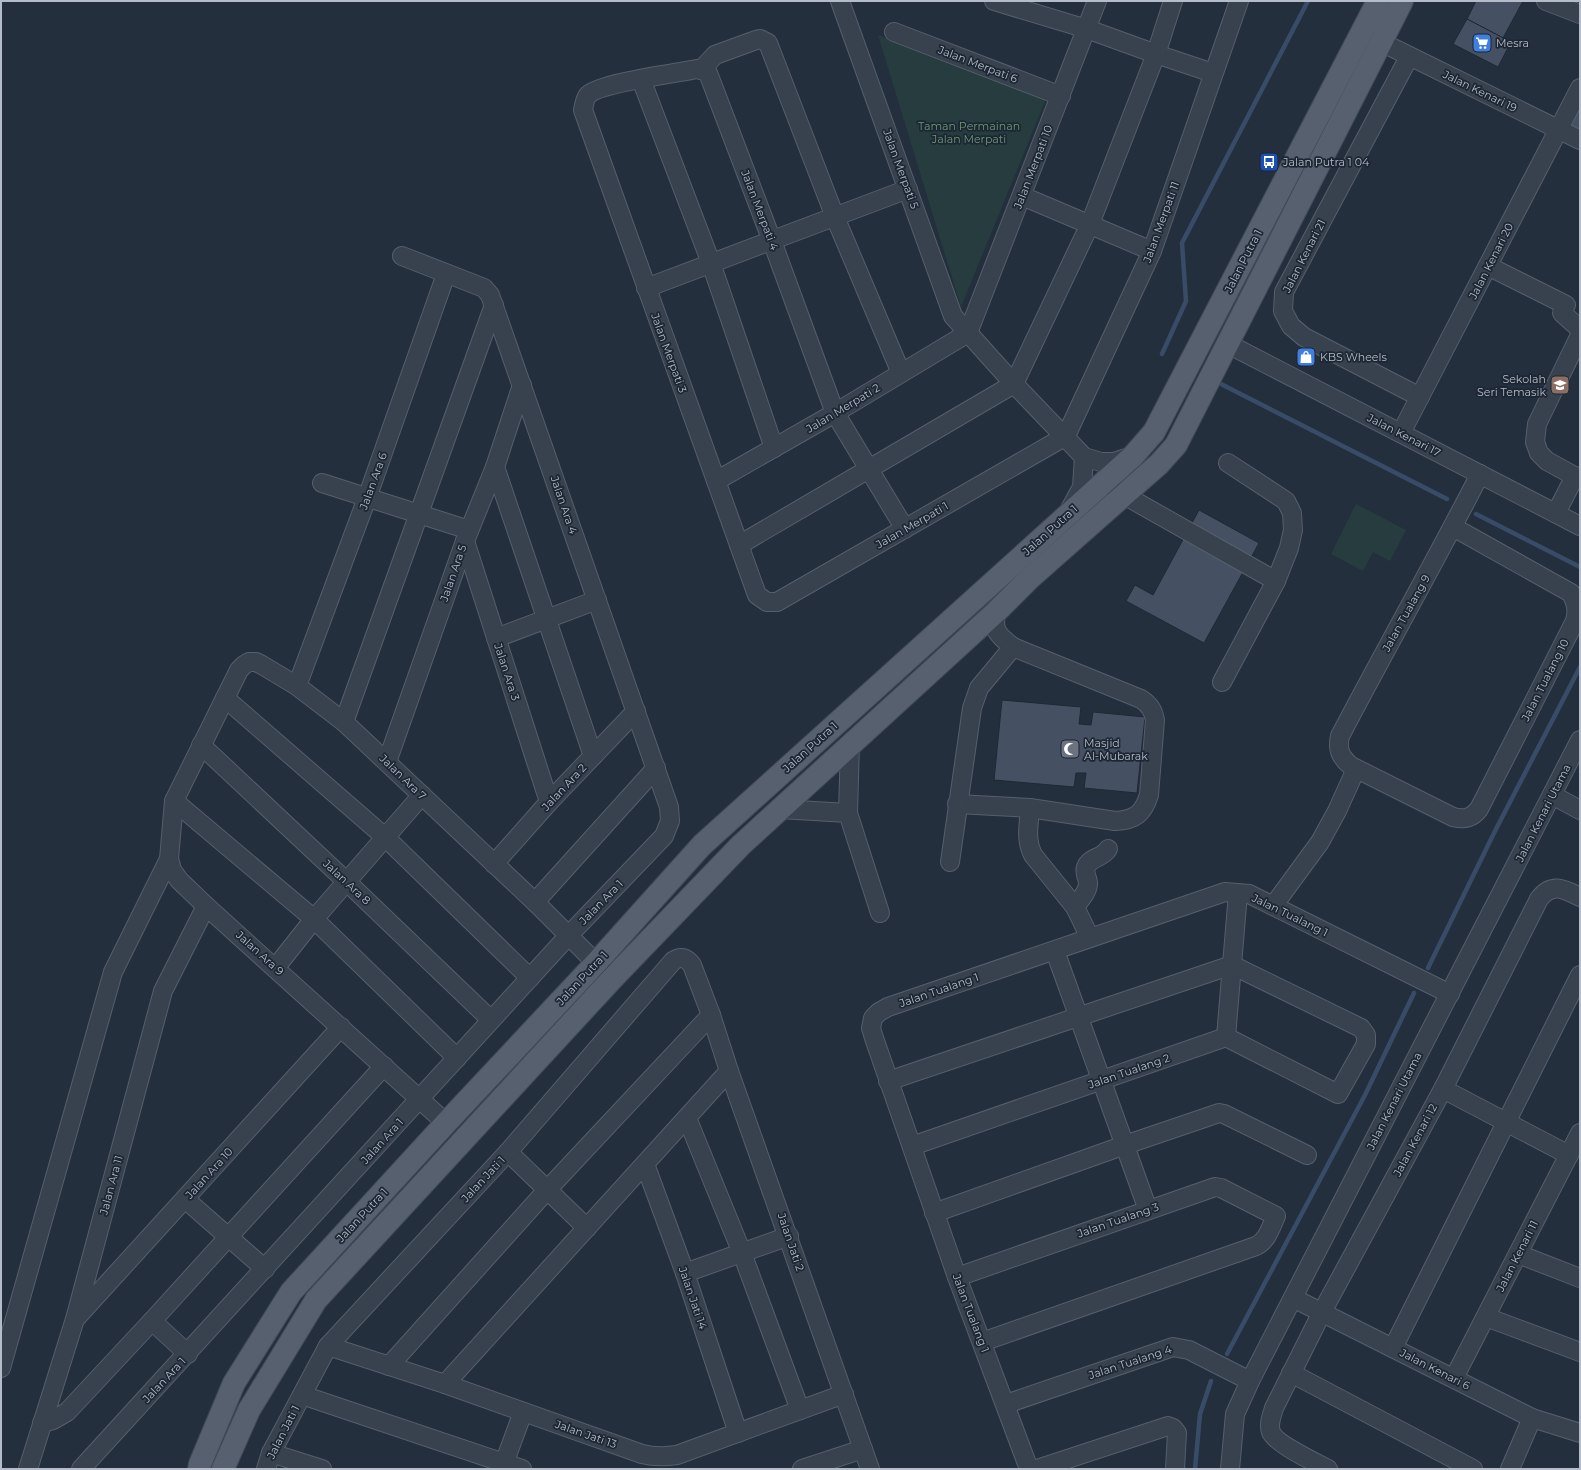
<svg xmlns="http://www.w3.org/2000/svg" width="1581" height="1470" font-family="Montserrat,sans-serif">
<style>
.green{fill:#263c3f}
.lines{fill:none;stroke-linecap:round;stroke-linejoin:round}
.stream{stroke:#394c67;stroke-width:4.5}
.building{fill:#455162;stroke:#1f2835}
.minor-casing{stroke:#565f6c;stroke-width:20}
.major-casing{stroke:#414a57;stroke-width:24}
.minor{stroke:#38414e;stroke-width:18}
.major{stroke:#56606e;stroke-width:22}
.labels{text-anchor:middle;stroke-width:3.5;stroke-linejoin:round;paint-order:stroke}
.poi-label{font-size:11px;fill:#b4bcc9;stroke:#1d2633;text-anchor:start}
.street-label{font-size:11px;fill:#b4bcc9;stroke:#1d2633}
.park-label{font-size:11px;fill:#6b9a76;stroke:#1d2633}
</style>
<rect width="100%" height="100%" fill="#242f3e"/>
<g class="green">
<path d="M878 35 1046 99 961 307Z"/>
<path d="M1356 504 1406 530 1390 561 1373 552 1363 571 1331 554Z"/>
</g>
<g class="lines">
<g class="stream">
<path d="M1162 354 1186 301 1182 243 1308 1"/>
<path d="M1221 384 1447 499"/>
<path d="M1476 514 1580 567"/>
<path d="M1428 968 1495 831 1580 667"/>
<path d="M1227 1354 1365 1095 1414 993"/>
<path d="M1195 1469 1200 1414 1211 1381"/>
</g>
</g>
<g class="building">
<path d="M1476 1H1523L1503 38 1467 19Z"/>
<path d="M1467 19 1511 42 1498 67 1453 44Z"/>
<path d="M1580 107V130L1570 125Z"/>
<path d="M1199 510 1259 543 1204 643 1126 601 1135 585 1153 595Z"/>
<path d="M1002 700 1081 707 1079 724 1091 725 1093 712 1145 717 1137 793 1084 788 1086 773H1076L1074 787 994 780Z"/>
</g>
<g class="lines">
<defs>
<g id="minor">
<path d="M840 1 953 316 1014 384 1084 457 1101 462H1114L1132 456"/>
<path d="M994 1 1087 29 1156 54 1213 73"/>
<path d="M1546 1 1580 14"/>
<path d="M894 32 1061 96"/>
<path d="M1381 42 1580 140"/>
<path d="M1409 57 1284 292 1283 311 1291 326 1304 337 1420 397"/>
<path d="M701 70 715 55 756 40 760 39 768 43 835 217 901 373"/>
<path d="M641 79 711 263 774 448"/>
<path d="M1022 196 1152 251"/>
<path d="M1488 266 1566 305"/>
<path d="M646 288 908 189"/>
<path d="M1562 313 1580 329"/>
<path d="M968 333 1097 1"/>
<path d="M1580 335 1537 424 1535 442 1539 453 1547 461 1580 479"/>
<path d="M1228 344 1580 526"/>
<path d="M1401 433 1580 88"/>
<path d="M1066 436 1152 251 1239 1"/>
<path d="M495 467 593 756"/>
<path d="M716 481 835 413 968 333"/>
<path d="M322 483 469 530"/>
<path d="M1113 487 1124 495 1276 581"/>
<path d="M1070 509 1082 487 1084 457"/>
<path d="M1556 513 1575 476"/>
<path d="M1453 527 1571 593C1576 603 1578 610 1575 621L1479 809C1472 818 1465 820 1453 817L1351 766C1340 757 1337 749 1340 736 1386 648 1435 562 1480 474"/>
<path d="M905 529 835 413 772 241 708 73 704 71 697 69C678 73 599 83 588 95 585 98 584 105 583 110L757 595 767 602H777L1066 436"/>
<path d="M465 541 549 802"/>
<path d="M739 545 1014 384 1090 224 1156 54 1173 1"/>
<path d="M496 638 597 600"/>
<path d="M1222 682 1276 581 1289 548 1293 530 1292 513 1286 501 1228 463"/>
<path d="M297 686 367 498 446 274"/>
<path d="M225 698 386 838 530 978"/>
<path d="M344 722 494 305"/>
<path d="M201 745 347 882 491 1020"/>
<path d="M387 762 465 541 495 467 522 385"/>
<path d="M1552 795 1580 810"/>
<path d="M174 801 314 919 457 1058"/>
<path d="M957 804 1030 808 1115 821C1135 820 1143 814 1149 795L1155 720C1153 710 1150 705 1141 699L1013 647C999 636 991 630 997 611"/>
<path d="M1030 808C1029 825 1025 839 1033 855L1075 907 1090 938"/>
<path d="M780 809 848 813 880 913"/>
<path d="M848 813 850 744"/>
<path d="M950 862 972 708 979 688 1013 647"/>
<path d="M494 864 549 802 636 711"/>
<path d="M535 902 656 768"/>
<path d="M1273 906 1320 842 1337 811 1356 769"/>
<path d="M1075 907C1079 901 1089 891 1088 882 1087 877 1084 872 1086 867 1090 857 1103 858 1108 849"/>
<path d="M1055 951 1148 1210"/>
<path d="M276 967 314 919 422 795"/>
<path d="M1226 1037 1238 893"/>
<path d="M888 1081 1232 965 1361 1028 1366 1035V1044L1338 1094 1226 1037 912 1146"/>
<path d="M1443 1089 1569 1155"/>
<path d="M687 1118 742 1253 800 1410"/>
<path d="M446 1123 206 906 179 880 172 870 169 859 174 801 239 670 244 665 249 662H256L262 665 297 686 344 722 535 902 606 973"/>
<path d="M508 1152 587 1228"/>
<path d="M645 1164 685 1273 738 1433"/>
<path d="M185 1199 265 1269"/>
<path d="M934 1213 1125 1145 1219 1113 1224 1114 1307 1155"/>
<path d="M1518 1254 1580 1278"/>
<path d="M685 1273 789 1236"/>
<path d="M957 1277 1215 1187 1221 1188 1276 1216C1271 1227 1267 1241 1256 1246L982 1342"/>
<path d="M1293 1298 1532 1418 1580 1433"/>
<path d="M77 1317 341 1027"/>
<path d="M1486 1317 1580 1352"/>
<path d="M152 1321 188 1354"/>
<path d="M328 1346 445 1384 642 1454C654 1457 664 1457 677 1455L844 1394"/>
<path d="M1393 1348 1580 975"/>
<path d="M389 1366 547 1190 711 1015"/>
<path d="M1 1368 113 972 169 859"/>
<path d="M1291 1373 1473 1469"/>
<path d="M1454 1378 1580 1133"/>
<path d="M445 1384 729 1071"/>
<path d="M302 1395 522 1469"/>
<path d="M1006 1404 1173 1347 1189 1350 1250 1381"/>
<path d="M42 1423 53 1420 67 1412 152 1321 384 1066"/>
<path d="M271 1453 322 1469"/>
<path d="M28 1469 75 1319 163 991 206 906"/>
<path d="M81 1469 569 935 664 836 670 821 669 807 490 295 484 288 402 256"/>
<path d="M266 1469 271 1453 328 1346 508 1152 673 961C680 956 686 957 692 965L711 1015 729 1071 870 1469"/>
<path d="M502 1469 523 1412"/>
<path d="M802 1469 863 1449"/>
<path d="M1029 1469 957 1277 874 1038 871 1028 873 1018 879 1012 888 1007 1225 892 1249 894 1450 994"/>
<path d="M1037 1469 1168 1426 1173 1428 1177 1433 1175 1469"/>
<path d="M1230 1469 1235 1414 1250 1381 1580 740"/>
<path d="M1328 1469C1316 1463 1275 1443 1271 1432 1268 1424 1272 1415 1274 1408L1322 1312 1443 1089 1539 899C1552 882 1564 889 1580 897"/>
<path d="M1510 1469 1532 1418"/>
</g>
<g id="major">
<path d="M199 1469 200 1464 234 1383 291 1292 446 1123 596 963 702 845 1133 456 1154 432 1378 1"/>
<path d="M223 1469 249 1410 316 1300 612 979 741 845 997 611 1030 578 1159 464 1176 445 1402 1"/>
</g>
</defs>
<use href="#minor" class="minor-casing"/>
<use href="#major" class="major-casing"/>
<use href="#minor" class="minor"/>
<use href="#major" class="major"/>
</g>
<defs>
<symbol id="supermarket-square" viewBox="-11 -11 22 22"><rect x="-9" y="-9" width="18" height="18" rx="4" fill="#3f7fe0" stroke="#1d2633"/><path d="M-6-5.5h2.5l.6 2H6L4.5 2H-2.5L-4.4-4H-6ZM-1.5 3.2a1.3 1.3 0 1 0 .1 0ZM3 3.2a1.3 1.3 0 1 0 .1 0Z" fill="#fff"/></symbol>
<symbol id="bus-square" viewBox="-11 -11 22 22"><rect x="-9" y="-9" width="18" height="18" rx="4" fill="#1a4fb4" stroke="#1d2633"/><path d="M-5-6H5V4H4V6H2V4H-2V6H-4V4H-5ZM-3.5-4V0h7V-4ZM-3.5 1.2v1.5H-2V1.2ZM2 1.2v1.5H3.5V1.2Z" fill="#fff"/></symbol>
<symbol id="shop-square" viewBox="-11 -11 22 22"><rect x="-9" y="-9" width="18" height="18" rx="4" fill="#3f7fe0" stroke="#1d2633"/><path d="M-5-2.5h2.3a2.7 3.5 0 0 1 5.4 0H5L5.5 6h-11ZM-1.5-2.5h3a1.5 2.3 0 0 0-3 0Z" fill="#fff"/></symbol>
<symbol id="school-square" viewBox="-11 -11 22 22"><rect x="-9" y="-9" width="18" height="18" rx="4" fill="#8d6e63" stroke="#1d2633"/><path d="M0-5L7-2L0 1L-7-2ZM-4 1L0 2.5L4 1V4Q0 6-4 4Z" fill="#fff"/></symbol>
<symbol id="mosque-square" viewBox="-11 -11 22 22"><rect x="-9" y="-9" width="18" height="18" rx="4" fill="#6b7280" stroke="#1d2633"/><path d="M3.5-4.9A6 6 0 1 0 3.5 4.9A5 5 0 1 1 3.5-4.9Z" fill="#fff"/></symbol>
</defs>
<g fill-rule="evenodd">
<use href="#supermarket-square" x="1471" y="32" width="22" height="22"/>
<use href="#bus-square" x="1258" y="151" width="22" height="22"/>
<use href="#shop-square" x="1295" y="346" width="22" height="22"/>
<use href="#school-square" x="1549" y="374" width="22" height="22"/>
<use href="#mosque-square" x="1059" y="738" width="22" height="22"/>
</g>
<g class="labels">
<g class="poi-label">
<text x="1496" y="47">Mesra</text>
<text x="1283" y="166">Jalan Putra 1 04</text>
<text x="1320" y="361">KBS Wheels</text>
<text x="1546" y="383" text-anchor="end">Sekolah<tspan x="1546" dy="13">Seri Temasik</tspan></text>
<text x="1084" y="747">Masjid<tspan x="1084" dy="13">Al-Mubarak</tspan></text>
</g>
<g class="street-label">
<text transform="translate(978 64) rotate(21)" y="4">Jalan Merpati 6</text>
<text transform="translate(1480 91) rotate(26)" y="4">Jalan Kenari 19</text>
<text transform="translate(1033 167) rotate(-69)" y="4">Jalan Merpati 10</text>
<text transform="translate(901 169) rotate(70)" y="4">Jalan Merpati 5</text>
<text transform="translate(760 210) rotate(69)" y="4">Jalan Merpati 4</text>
<text transform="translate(1161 222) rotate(-70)" y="4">Jalan Merpati 11</text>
<text transform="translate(1304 256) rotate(-63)" y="4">Jalan Kenari 21</text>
<text transform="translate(1243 261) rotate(-63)" y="4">Jalan Putra 1</text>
<text transform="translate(1491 261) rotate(-63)" y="4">Jalan Kenari 20</text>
<text transform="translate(669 353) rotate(70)" y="4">Jalan Merpati 3</text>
<text transform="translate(843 408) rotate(-31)" y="4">Jalan Merpati 2</text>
<text transform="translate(1404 435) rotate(27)" y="4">Jalan Kenari 17</text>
<text transform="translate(373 481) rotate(-70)" y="4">Jalan Ara 6</text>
<text transform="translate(564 505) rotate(71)" y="4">Jalan Ara 4</text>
<text transform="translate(912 525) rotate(-30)" y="4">Jalan Merpati 1</text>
<text transform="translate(1050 530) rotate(-42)" y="4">Jalan Putra 1</text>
<text transform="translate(453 573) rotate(-71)" y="4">Jalan Ara 5</text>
<text transform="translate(1406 613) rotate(-61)" y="4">Jalan Tualang 9</text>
<text transform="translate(507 672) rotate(72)" y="4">Jalan Ara 3</text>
<text transform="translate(1545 680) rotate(-63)" y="4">Jalan Tualang 10</text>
<text transform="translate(810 747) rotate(-42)" y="4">Jalan Putra 1</text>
<text transform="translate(403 777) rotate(44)" y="4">Jalan Ara 7</text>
<text transform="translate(564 787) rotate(-47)" y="4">Jalan Ara 2</text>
<text transform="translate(1543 813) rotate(-63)" y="4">Jalan Kenari Utama</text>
<text transform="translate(347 882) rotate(43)" y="4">Jalan Ara 8</text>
<text transform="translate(601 902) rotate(-46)" y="4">Jalan Ara 1</text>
<text transform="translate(1290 915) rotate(26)" y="4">Jalan Tualang 1</text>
<text transform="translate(260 953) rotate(42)" y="4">Jalan Ara 9</text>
<text transform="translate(582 978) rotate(-47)" y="4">Jalan Putra 1</text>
<text transform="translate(939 990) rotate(-19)" y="4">Jalan Tualang 1</text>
<text transform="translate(1129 1071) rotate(-19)" y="4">Jalan Tualang 2</text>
<text transform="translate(1394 1101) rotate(-63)" y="4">Jalan Kenari Utama</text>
<text transform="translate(1415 1140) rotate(-62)" y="4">Jalan Kenari 12</text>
<text transform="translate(382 1141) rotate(-48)" y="4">Jalan Ara 1</text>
<text transform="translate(209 1173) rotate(-48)" y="4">Jalan Ara 10</text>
<text transform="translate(483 1179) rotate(-47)" y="4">Jalan Jati 1</text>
<text transform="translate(111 1185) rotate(-75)" y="4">Jalan Ara 11</text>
<text transform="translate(362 1215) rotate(-47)" y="4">Jalan Putra 1</text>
<text transform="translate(1118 1220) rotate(-19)" y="4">Jalan Tualang 3</text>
<text transform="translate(791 1242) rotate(71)" y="4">Jalan Jati 2</text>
<text transform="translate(1517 1256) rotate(-63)" y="4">Jalan Kenari 11</text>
<text transform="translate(693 1298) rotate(71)" y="4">Jalan Jati 14</text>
<text transform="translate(971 1313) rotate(69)" y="4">Jalan Tualang 1</text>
<text transform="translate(1130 1362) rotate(-18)" y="4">Jalan Tualang 4</text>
<text transform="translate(1435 1369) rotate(27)" y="4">Jalan Kenari 6</text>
<text transform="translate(164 1380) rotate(-47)" y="4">Jalan Ara 1</text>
<text transform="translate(283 1432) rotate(-63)" y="4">Jalan Jati 1</text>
<text transform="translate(586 1434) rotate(19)" y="4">Jalan Jati 13</text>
</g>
<g class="park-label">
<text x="969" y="130">Taman Permainan<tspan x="969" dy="13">Jalan Merpati</tspan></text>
</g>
</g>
<rect width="1581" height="1470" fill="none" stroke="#b4bcc9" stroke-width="4"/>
</svg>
